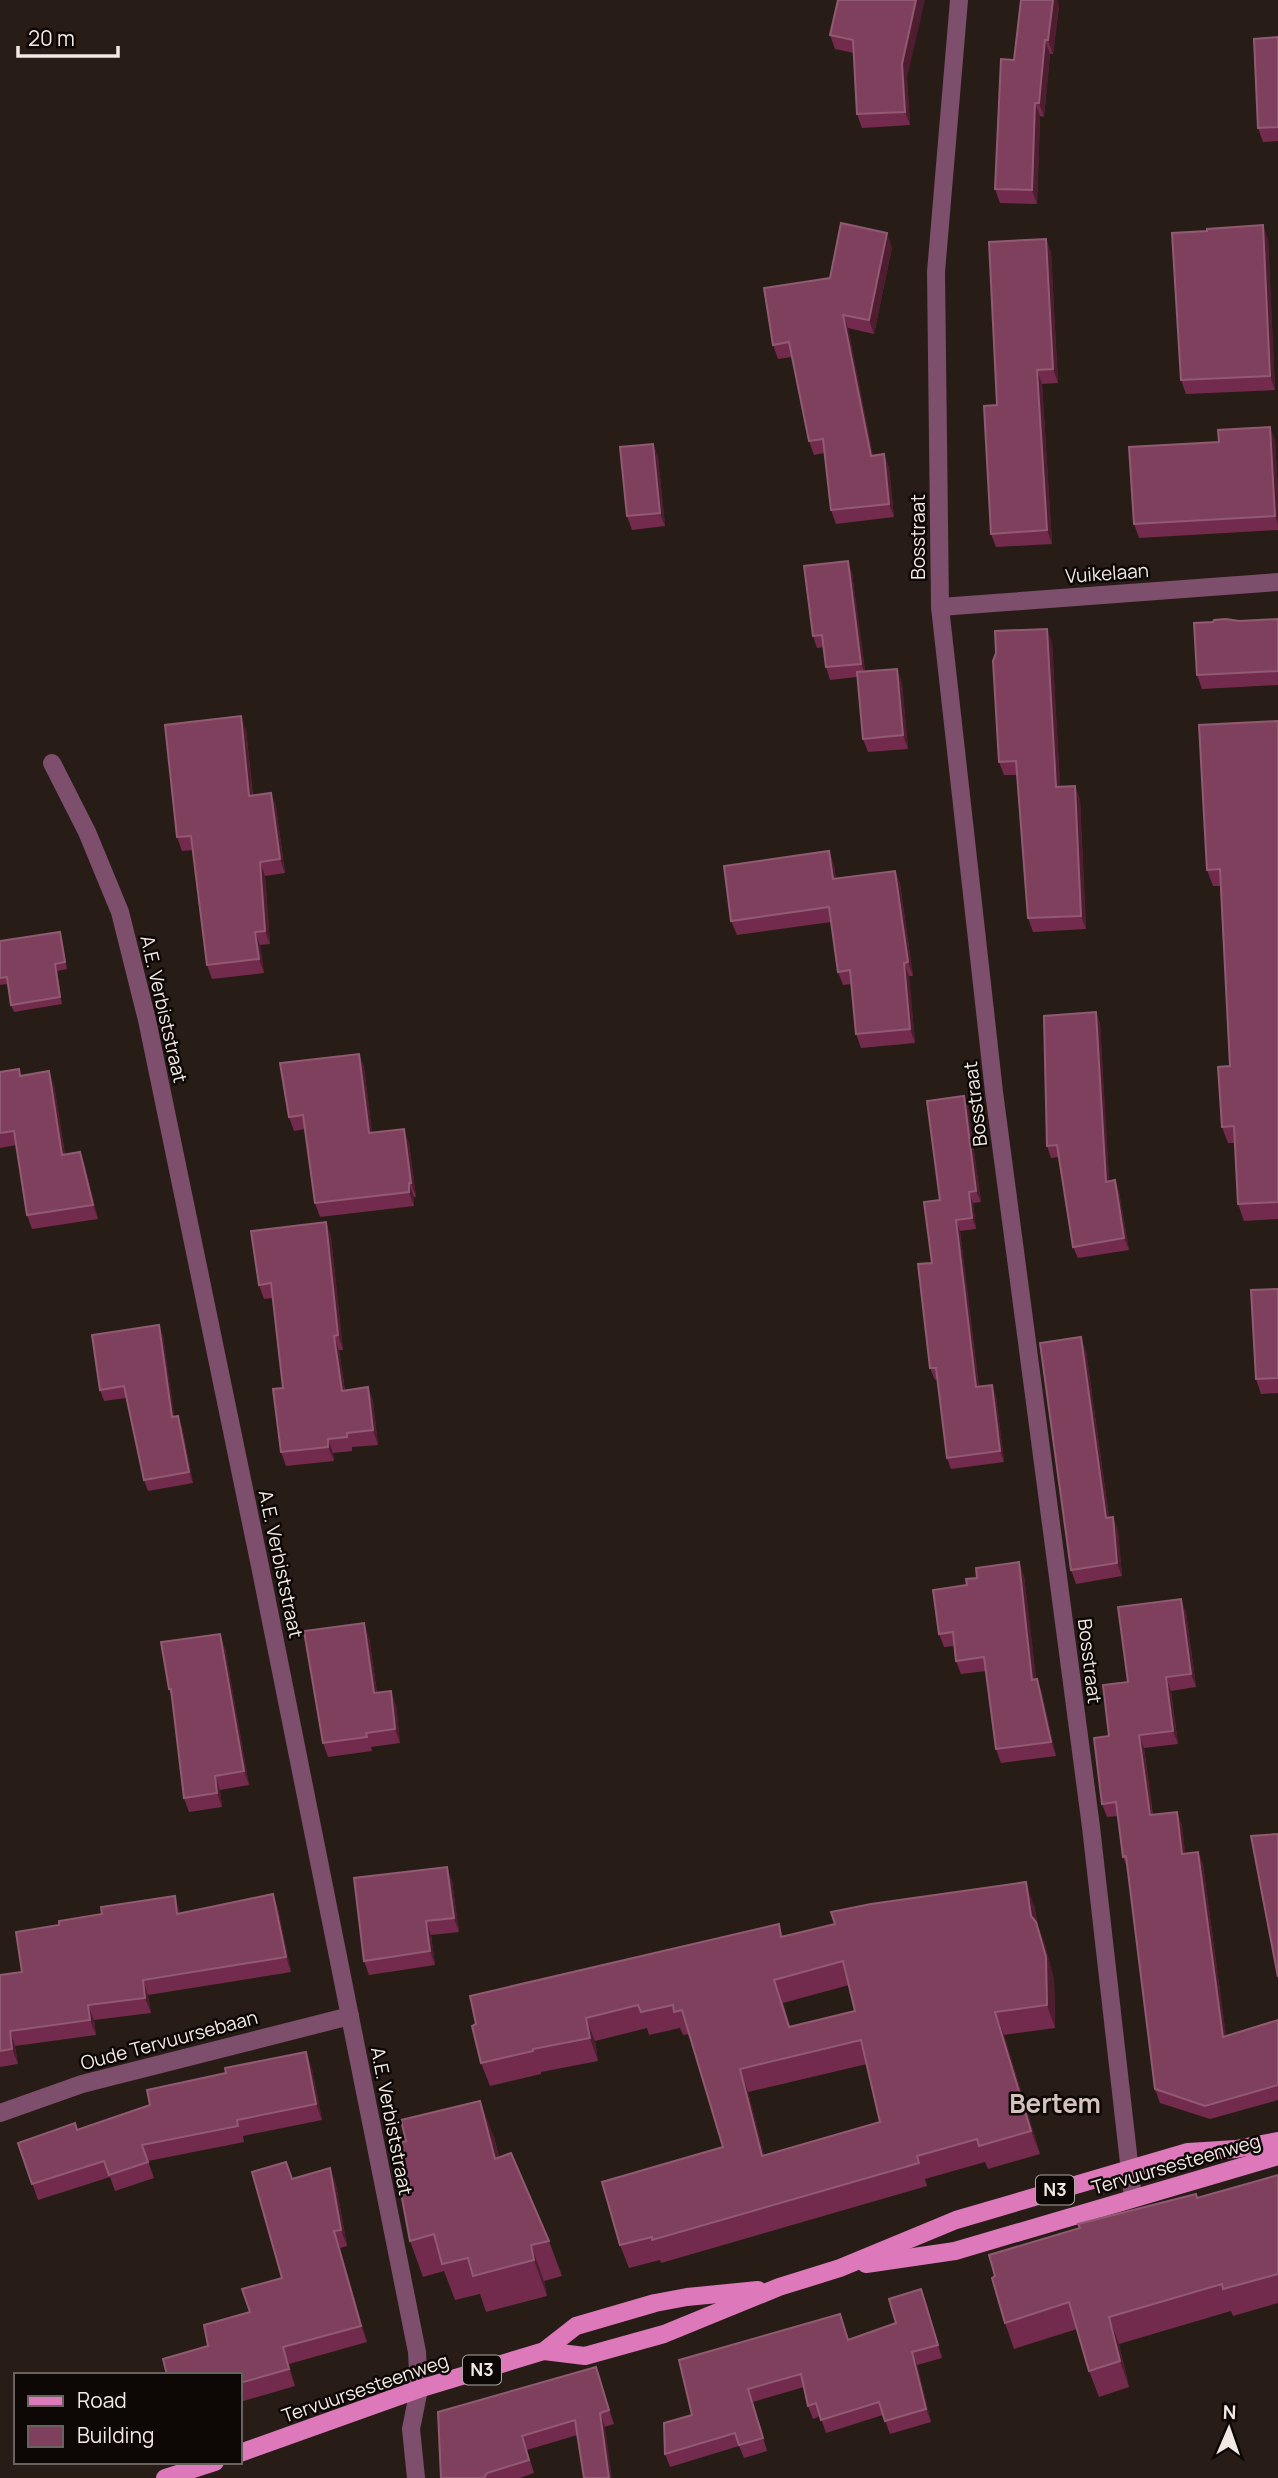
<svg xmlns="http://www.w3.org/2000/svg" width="1278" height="2478" font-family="Manrope,sans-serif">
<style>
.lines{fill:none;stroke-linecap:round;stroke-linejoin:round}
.minor{stroke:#7e4e6d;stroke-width:18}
.tertiary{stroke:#7e4e6d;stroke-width:18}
.primary{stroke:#dd79ba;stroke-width:18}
.wall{fill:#722b4c;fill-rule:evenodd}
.shaded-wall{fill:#4e1d30}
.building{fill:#7f405d;stroke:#915a72;stroke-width:2;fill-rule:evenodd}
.labels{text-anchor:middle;stroke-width:5;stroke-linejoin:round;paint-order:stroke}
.shield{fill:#0d0806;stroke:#ada6a2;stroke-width:2}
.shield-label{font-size:18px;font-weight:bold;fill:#f2e9e5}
.street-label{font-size:19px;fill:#f2e9e5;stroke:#0d0806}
.district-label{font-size:26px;font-weight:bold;fill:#d3c3ba;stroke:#0d0806}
</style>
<rect width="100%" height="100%" fill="#281d16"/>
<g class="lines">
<g class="minor">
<path d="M940 607 1278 582"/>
<path d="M52 763 87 832 120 912 147 1020 261 1571 417 2352 419 2389 411 2429 416 2478"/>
<path d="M0 2113 82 2084 350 2016"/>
</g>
<path class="tertiary" d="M959 0 936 272 940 607 994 1092 1091 1827 1133 2198"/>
<g class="primary">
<path d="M866 2264 955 2251 1278 2156"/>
<path d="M544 2351 585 2356 664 2334 779 2287 840 2268 956 2220 1188 2152 1236 2149 1278 2141"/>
<path d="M240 2453 419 2389 544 2351 576 2326 655 2303 687 2297 758 2290"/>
<path d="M165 2478 215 2462"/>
</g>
</g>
<g class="wall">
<path d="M838 0 907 78 910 125 862 128 857 114 854 53 835 49 830 35Z"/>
<path d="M1059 6 1053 54H1050L1044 117 1040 116 1037 204 1000 203 995 189 1014 60Z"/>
<path d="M1278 37V141L1263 142 1258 128Z"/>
<path d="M1046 239 1051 253 1058 383 1042 384 1052 544 996 547 991 534 997 405Z"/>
<path d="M1268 239 1275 390 1186 394 1181 380Z"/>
<path d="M892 247 874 334 848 328 873 456 884 454 889 468 894 517 836 524 831 510 824 453 814 455 809 441 792 357 778 359 773 345 830 278Z"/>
<path d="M1270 427 1275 441 1278 494V530L1139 538 1134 524Z"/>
<path d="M653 444 658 457 665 526 632 530 627 516Z"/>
<path d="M852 573 865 672 897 669 902 683 908 749 868 752 863 739 857 677 830 680 826 667 824 647 817 648 813 636Z"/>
<path d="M1278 619V685L1202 689 1197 675 1239 621Z"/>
<path d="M1052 643 1060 786H1075L1080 800 1086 929 1033 932 1028 918 1017 775H1004L999 762Z"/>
<path d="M1278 721V1219L1244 1221 1238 1204 1235 1143H1228L1222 1127 1230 1066 1220 886H1213L1207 870Z"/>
<path d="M246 730 253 795 271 793 276 807 285 873 265 876 270 944 260 945 264 973 212 979 207 965 193 850 182 851 177 837Z"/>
<path d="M829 851 834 865 836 879 895 871 900 884 913 976H909L915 1043 861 1048 856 1034 851 984 843 985 838 972 831 922 737 935 731 921Z"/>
<path d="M60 932 62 939 67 969 57 971 62 1004 14 1012 11 1005 8 984 0 985V941Z"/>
<path d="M1096 1012 1100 1024 1109 1181 1115 1180 1119 1192 1129 1250 1078 1258 1073 1247 1059 1157 1051 1158 1047 1146Z"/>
<path d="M359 1054 364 1067 372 1133 409 1143 416 1197H414V1206L320 1217 315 1203 305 1129 294 1131 289 1117Z"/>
<path d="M0 1072 22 1076 54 1085 65 1154 80 1152 85 1166 98 1219 32 1229 27 1215 16 1145 0 1148Z"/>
<path d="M964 1096 968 1108 981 1202 973 1203 976 1229 960 1231 979 1387 992 1385 996 1397 1004 1462 951 1469 947 1458 937 1379 935 1380 930 1368 932 1263 940 1200Z"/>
<path d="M326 1222 331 1237 343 1350H339L345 1390 368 1387 373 1401 378 1445 352 1447V1451L333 1453 334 1461 286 1466 281 1452 283 1388 273 1298 264 1299 259 1285Z"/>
<path d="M1278 1289V1393L1261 1394 1256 1379Z"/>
<path d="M163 1336 174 1417 182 1427 193 1483 148 1491 144 1480 126 1398 104 1401 100 1390Z"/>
<path d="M1086 1351 1109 1517H1113L1118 1531 1122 1576 1076 1584 1071 1570Z"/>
<path d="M1024 1576 1036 1679H1037L1042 1693 1056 1756 1001 1763 996 1749 986 1671 961 1674 956 1661 955 1646 944 1647 939 1634 967 1585Z"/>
<path d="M1186 1612 1196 1687 1171 1691 1178 1744 1144 1748 1153 1815 1177 1812 1182 1826 1185 1854 1198 1852 1203 1865 1226 2036 1278 2020V2100L1210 2119 1160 2103 1155 2089 1128 1870 1123 1857 1118 1816 1107 1817 1102 1804 1109 1736Z"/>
<path d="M369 1637 377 1692 396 1705 400 1743 371 1747 372 1751 328 1757 323 1743Z"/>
<path d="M225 1648 249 1785 220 1790 222 1807 189 1812 184 1798 172 1699 169 1689Z"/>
<path d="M447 1867 452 1881 459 1932 431 1935 435 1965 369 1975 364 1961Z"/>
<path d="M273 1894 278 1909 291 1972 148 1995 151 2013 94 2020 96 2035 15 2046 18 2064 0 2067V1975L22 1972 180 1913Z"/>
<path d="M1034 1905 1038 1926 1045 1945 1054 1980 1055 2028 1004 2035 1040 2154 988 2169 985 2162 925 2179 927 2186 661 2263 660 2260 629 2268 620 2245 723 2147 689 2034 683 2035 680 2028 649 2035 647 2028 595 2041 598 2061 541 2072V2074L490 2086 481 2063 779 1924 783 1937ZM849 1985 855 2011 790 2026 783 2003ZM867 2064 880 2122 764 2155 748 2092Z"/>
<path d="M312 2069 322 2120 243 2136 244 2142 148 2161 154 2178 115 2191 110 2177 38 2200 18 2143 77 2130Z"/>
<path d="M494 2137 499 2157 549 2241 562 2276 544 2281 547 2296 486 2312 480 2294 455 2300 444 2271 423 2277 410 2241Z"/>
<path d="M330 2168 336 2185 347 2246 340 2248 367 2342 289 2364 295 2386 240 2402V2375L208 2346 250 2312 282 2278 292 2179Z"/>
<path d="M1278 2175V2303L1233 2316 1231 2311 1119 2344 1129 2387 1099 2397 1089 2371 1077 2329 1014 2349 1005 2323 1197 2198Z"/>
<path d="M926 2302 942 2358 917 2365 931 2422 890 2434 883 2415 826 2433 820 2416 813 2419 808 2406 804 2387 753 2402 767 2451 744 2458 739 2446 670 2467 665 2454 692 2415 840 2314 849 2340 896 2323Z"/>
<path d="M596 2367 614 2424 527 2450 534 2473 520 2478H441Z"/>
</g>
<g class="shaded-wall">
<path d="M916 0H925L907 78 910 125 905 112 902 64Z"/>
<path d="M1053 0H1057L1059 6 1053 54 1048 40Z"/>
<path d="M1045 40 1050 54 1044 117 1039 103Z"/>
<path d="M1035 103 1040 116 1037 204 1032 190Z"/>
<path d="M1263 225 1268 239 1275 390 1270 376Z"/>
<path d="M887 233 892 247 874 334 869 320Z"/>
<path d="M1046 239 1051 253 1058 383 1053 369Z"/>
<path d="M843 315 848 328 876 470 871 456Z"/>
<path d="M1037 370 1042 384 1052 544 1047 530Z"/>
<path d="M1270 427 1275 441 1278 494V524L1275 516Z"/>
<path d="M653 444 658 457 665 526 660 513Z"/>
<path d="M884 454 889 468 894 517 889 504Z"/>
<path d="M848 561 852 573 866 676 861 664Z"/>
<path d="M1047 629 1052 643 1061 800 1056 787Z"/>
<path d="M897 669 902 683 908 749 903 735Z"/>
<path d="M241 716 246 730 254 809 249 796Z"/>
<path d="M1075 786 1080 800 1086 929 1081 916Z"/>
<path d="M271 793 276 807 285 873 280 859Z"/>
<path d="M829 851 834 865 838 893 833 879Z"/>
<path d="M260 862 265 876 270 944 265 931Z"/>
<path d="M895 871 900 884 913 976 908 962Z"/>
<path d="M60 932 62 939 67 969 65 962Z"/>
<path d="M255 932 260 945 264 973 259 959Z"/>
<path d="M904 963 909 976 915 1043 910 1029Z"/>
<path d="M55 964 57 971 62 1004 60 997Z"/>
<path d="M1096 1012 1100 1024 1110 1193 1106 1182Z"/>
<path d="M359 1054 364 1067 374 1147 369 1133Z"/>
<path d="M49 1071 54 1085 67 1169 62 1155Z"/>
<path d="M964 1096 968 1108 981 1202 976 1191Z"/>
<path d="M404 1129 409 1143 416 1197 411 1183Z"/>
<path d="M80 1152 85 1166 98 1219 93 1205Z"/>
<path d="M1115 1180 1119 1192 1129 1250 1124 1238Z"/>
<path d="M409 1183 414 1197V1206L409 1192Z"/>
<path d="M969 1192 973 1203 976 1229 972 1218Z"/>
<path d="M956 1220 960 1231 980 1399 976 1387Z"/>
<path d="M326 1222 331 1237 343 1350 338 1335Z"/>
<path d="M159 1325 163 1336 176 1428 172 1417Z"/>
<path d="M334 1336 339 1350 347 1405 342 1391Z"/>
<path d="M1081 1337 1086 1351 1111 1531 1106 1518Z"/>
<path d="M992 1385 996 1397 1004 1462 1000 1451Z"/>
<path d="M368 1387 373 1401 378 1445 373 1430Z"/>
<path d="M178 1416 182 1427 193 1483 189 1472Z"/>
<path d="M328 1439 333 1453 334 1461 328 1447Z"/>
<path d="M1113 1517 1118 1531 1122 1576 1117 1563Z"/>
<path d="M1019 1562 1024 1576 1038 1693 1032 1680Z"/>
<path d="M1181 1599 1186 1612 1196 1687 1191 1674Z"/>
<path d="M364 1623 369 1637 379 1707 374 1693Z"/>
<path d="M220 1634 225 1648 249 1785 244 1771Z"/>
<path d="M1166 1677 1171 1691 1178 1744 1173 1731Z"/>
<path d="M1037 1679 1042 1693 1056 1756 1051 1742Z"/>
<path d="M391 1691 396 1705 400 1743 395 1729Z"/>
<path d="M1139 1735 1144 1748 1154 1829 1150 1815Z"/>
<path d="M215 1776 220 1790 222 1807 217 1793Z"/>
<path d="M1177 1812 1182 1826 1187 1867 1182 1854Z"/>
<path d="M1198 1852 1203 1865 1228 2050 1223 2037Z"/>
<path d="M447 1867 452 1881 459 1932 454 1918Z"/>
<path d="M1026 1882 1034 1905 1038 1926 1045 1945 1054 1980 1055 2028 1047 2005Z"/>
<path d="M273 1894 278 1909 291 1972 286 1957Z"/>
<path d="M175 1896 180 1911 182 1929 177 1914Z"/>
<path d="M426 1921 431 1935 435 1965 430 1951Z"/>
<path d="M143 1980 148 1995 151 2013 145 1998Z"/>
<path d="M88 2005 94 2020 96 2035 90 2020Z"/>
<path d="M995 2012 1004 2035 1040 2154 1031 2131Z"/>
<path d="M586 2018 595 2041 598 2061 590 2038Z"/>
<path d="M10 2031 15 2046 18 2064 12 2049Z"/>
<path d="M306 2052 312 2069 322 2120 316 2104Z"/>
<path d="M740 2069 748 2092 770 2179 762 2156Z"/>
<path d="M480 2101 494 2137 508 2195 495 2159Z"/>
<path d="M330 2168 336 2185 347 2246 341 2230Z"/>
<path d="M334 2231 340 2248 367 2342 361 2326Z"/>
<path d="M531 2245 544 2281 547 2296 534 2260Z"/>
<path d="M921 2289 926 2302 942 2358 938 2345Z"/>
<path d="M1109 2317 1119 2344 1129 2387 1120 2361Z"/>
<path d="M283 2347 289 2364 295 2386 289 2369Z"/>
<path d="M912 2352 917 2365 931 2422 926 2409Z"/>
<path d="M596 2367 601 2381 614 2424 609 2410Z"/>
<path d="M748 2389 753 2402 767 2451 763 2438Z"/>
<path d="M600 2413 605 2427 612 2478H609Z"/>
</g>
<g class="building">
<path d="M838 0H916L902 64 905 112 857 114 853 40 830 35Z"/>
<path d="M1021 0H1053L1048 40H1045L1039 103H1035L1032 190 995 189 1001 59 1014 60Z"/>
<path d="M1278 37V127L1258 128 1254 39Z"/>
<path d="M841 223 887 233 869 320 843 315 871 456 884 454 889 504 831 510 823 439 809 441 789 342 773 345 764 288 830 278Z"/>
<path d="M1263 225 1270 376 1181 380 1172 233 1207 231V229Z"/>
<path d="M1046 239 1053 369 1037 370 1047 530 991 534 984 406 997 405 989 242Z"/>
<path d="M1270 427 1275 516 1134 524 1129 447 1219 442 1218 430Z"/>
<path d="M653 444 660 513 627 516 620 447Z"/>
<path d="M848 561 861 664 826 667 822 635 813 636 804 566Z"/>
<path d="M1226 619 1239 621 1278 619V671L1197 675 1194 623 1213 622 1214 620Z"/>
<path d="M1047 629 1056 787 1075 786 1081 916 1028 918 1016 761 999 762 993 661 996 653 995 631Z"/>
<path d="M897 669 903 735 863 739 857 672Z"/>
<path d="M241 716 249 796 271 793 280 859 260 862 265 931 255 932 259 959 207 965 191 836 177 837 165 725Z"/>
<path d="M1278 721V1202L1238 1204 1234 1126 1222 1127 1218 1067 1230 1066 1220 869 1207 870 1199 725Z"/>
<path d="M829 851 833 879 895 871 908 962 904 963 910 1029 856 1034 850 970 838 972 829 907 731 921 724 866Z"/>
<path d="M60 932 65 962 55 964 60 997 11 1005 7 977 0 978V941Z"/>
<path d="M1096 1012 1106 1182 1115 1180 1124 1238 1073 1247 1057 1145 1047 1146 1044 1016Z"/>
<path d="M359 1054 369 1133 404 1129 411 1183H409V1192L315 1203 303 1115 289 1117 280 1063Z"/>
<path d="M19 1069 20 1076 49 1071 62 1155 80 1152 93 1205 27 1215 14 1131 0 1133V1072Z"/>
<path d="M964 1096 976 1191 969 1192 972 1218 956 1220 976 1387 992 1385 1000 1451 947 1458 936 1368H930L918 1264 932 1263 924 1202 940 1200 927 1101Z"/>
<path d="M326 1222 338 1335 334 1336 342 1391 368 1387 373 1430 347 1433V1437L328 1439V1447L281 1452 273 1389 283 1388 271 1283 259 1285 251 1231Z"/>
<path d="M1278 1289V1378L1256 1379 1251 1290Z"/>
<path d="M159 1325 172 1417 178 1416 189 1472 144 1480 124 1386 100 1390 92 1335Z"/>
<path d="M1081 1337 1106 1518 1113 1517 1117 1563 1071 1570 1040 1343Z"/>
<path d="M1019 1562 1032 1680 1037 1679 1051 1742 996 1749 984 1657 956 1661 953 1632 939 1634 933 1590 967 1585 966 1579 977 1578 976 1568Z"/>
<path d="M1181 1599 1191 1674 1166 1677 1173 1731 1139 1735 1150 1815 1177 1812 1182 1854 1198 1852 1223 2037 1278 2020V2085L1205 2106 1155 2089 1126 1856 1123 1857 1116 1802 1102 1804 1094 1738 1109 1736 1103 1685 1128 1682 1118 1607Z"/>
<path d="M364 1623 374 1693 391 1691 395 1729 366 1733 367 1737 323 1743 304 1631Z"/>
<path d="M220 1634 244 1771 215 1776 217 1793 184 1798 171 1689H169L161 1642Z"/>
<path d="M1278 1834V1977L1251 1836Z"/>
<path d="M447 1867 454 1918 426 1921 430 1951 364 1961 354 1878Z"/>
<path d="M1026 1882 1031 1916 1036 1922 1046 1957 1047 2005 995 2012 1031 2131 979 2146 977 2139 917 2156 919 2163 652 2240V2237L620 2245 602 2182 723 2147 682 2010 674 2012 673 2005 641 2012 638 2005 586 2018 590 2038 533 2049V2051L481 2063 472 2026 476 2024 470 1996 779 1924 781 1937 835 1924 831 1912 871 1904ZM843 1961 855 2011 789 2027 774 1980ZM861 2040 880 2122 762 2156 740 2069Z"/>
<path d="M273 1894 286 1957 143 1980 145 1998 88 2005 90 2020 10 2031 12 2049 0 2051V1975L22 1972 16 1932 59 1925V1921L102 1914 101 1907 175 1896 177 1914Z"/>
<path d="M306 2052 316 2104 237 2120 238 2126 142 2145 148 2162 109 2175 104 2161 32 2184 18 2143 75 2123 77 2130 150 2105 147 2090 226 2073 225 2068Z"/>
<path d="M480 2101 495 2159 511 2153 549 2241 531 2245 534 2260 473 2276 468 2258 442 2264 434 2234 410 2241 392 2145 406 2141 401 2120Z"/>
<path d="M286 2162 292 2179 330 2168 341 2230 334 2231 361 2326 283 2347 289 2369 240 2383V2375H167L163 2359 208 2346 204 2325 250 2312 242 2289 282 2278 252 2172Z"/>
<path d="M1278 2175V2274L1223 2289 1222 2284 1109 2317 1120 2361 1089 2371 1069 2302 1005 2323 992 2278 995 2276 989 2255 1080 2228 1078 2224 1196 2194 1197 2198Z"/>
<path d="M921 2289 938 2345 912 2352 926 2409 885 2421 879 2402 821 2420 816 2403 808 2406 801 2374 748 2389 763 2438 739 2445 735 2433 665 2454 664 2423 692 2415 679 2360 840 2314 848 2340 896 2323 889 2299Z"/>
<path d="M596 2367 609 2410 600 2413 609 2478H584L575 2420 522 2436 529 2460 487 2473 484 2478H441L438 2412Z"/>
</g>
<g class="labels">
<g class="shield">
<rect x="1036" y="2175.5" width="38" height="29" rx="5"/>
<rect x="463" y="2355.5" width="38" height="29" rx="5"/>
</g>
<g class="shield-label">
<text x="1055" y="2196">N3</text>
<text x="482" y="2376">N3</text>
</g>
<g class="street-label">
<text transform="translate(918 537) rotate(-90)" y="7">Bosstraat</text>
<text transform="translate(1107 573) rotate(-4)" y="7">Vuikelaan</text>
<text transform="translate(164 1009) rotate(77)" y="7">A.E. Verbiststraat</text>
<text transform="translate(975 1104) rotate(-97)" y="7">Bosstraat</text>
<text transform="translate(281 1564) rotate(78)" y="7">A.E. Verbiststraat</text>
<text transform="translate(1090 1661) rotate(83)" y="7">Bosstraat</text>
<text transform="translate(169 2040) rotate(-15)" y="7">Oude Tervuursebaan</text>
<text transform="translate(392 2121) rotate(79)" y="7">A.E. Verbiststraat</text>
<text transform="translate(1176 2164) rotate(-16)" y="7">Tervuursesteenweg</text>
<text transform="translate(365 2388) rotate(-19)" y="7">Tervuursesteenweg</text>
</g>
<g class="district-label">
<text x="1055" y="2113">Bertem</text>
</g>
</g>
<rect x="14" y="2373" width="228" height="91" fill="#0d0806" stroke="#69625f" stroke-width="2"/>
<rect x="28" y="2396" width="35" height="10" fill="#dd79ba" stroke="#69625f" stroke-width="2"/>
<text x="77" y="2408" font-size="21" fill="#f2e9e5">Road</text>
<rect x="28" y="2426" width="35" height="21" fill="#7f405d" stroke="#69625f" stroke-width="2"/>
<text x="77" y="2443" font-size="21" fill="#f2e9e5">Building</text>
<g transform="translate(1229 2429) rotate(2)" stroke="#0d0806" stroke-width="5" paint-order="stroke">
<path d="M0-5L12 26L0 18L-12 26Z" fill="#f2e9e5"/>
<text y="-10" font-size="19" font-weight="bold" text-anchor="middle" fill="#f2e9e5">N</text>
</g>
<path d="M18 46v10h100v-10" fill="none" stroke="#f2e9e5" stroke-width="3.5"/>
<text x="28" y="46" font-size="21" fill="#f2e9e5" stroke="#0d0806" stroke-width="5" paint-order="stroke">20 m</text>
</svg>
